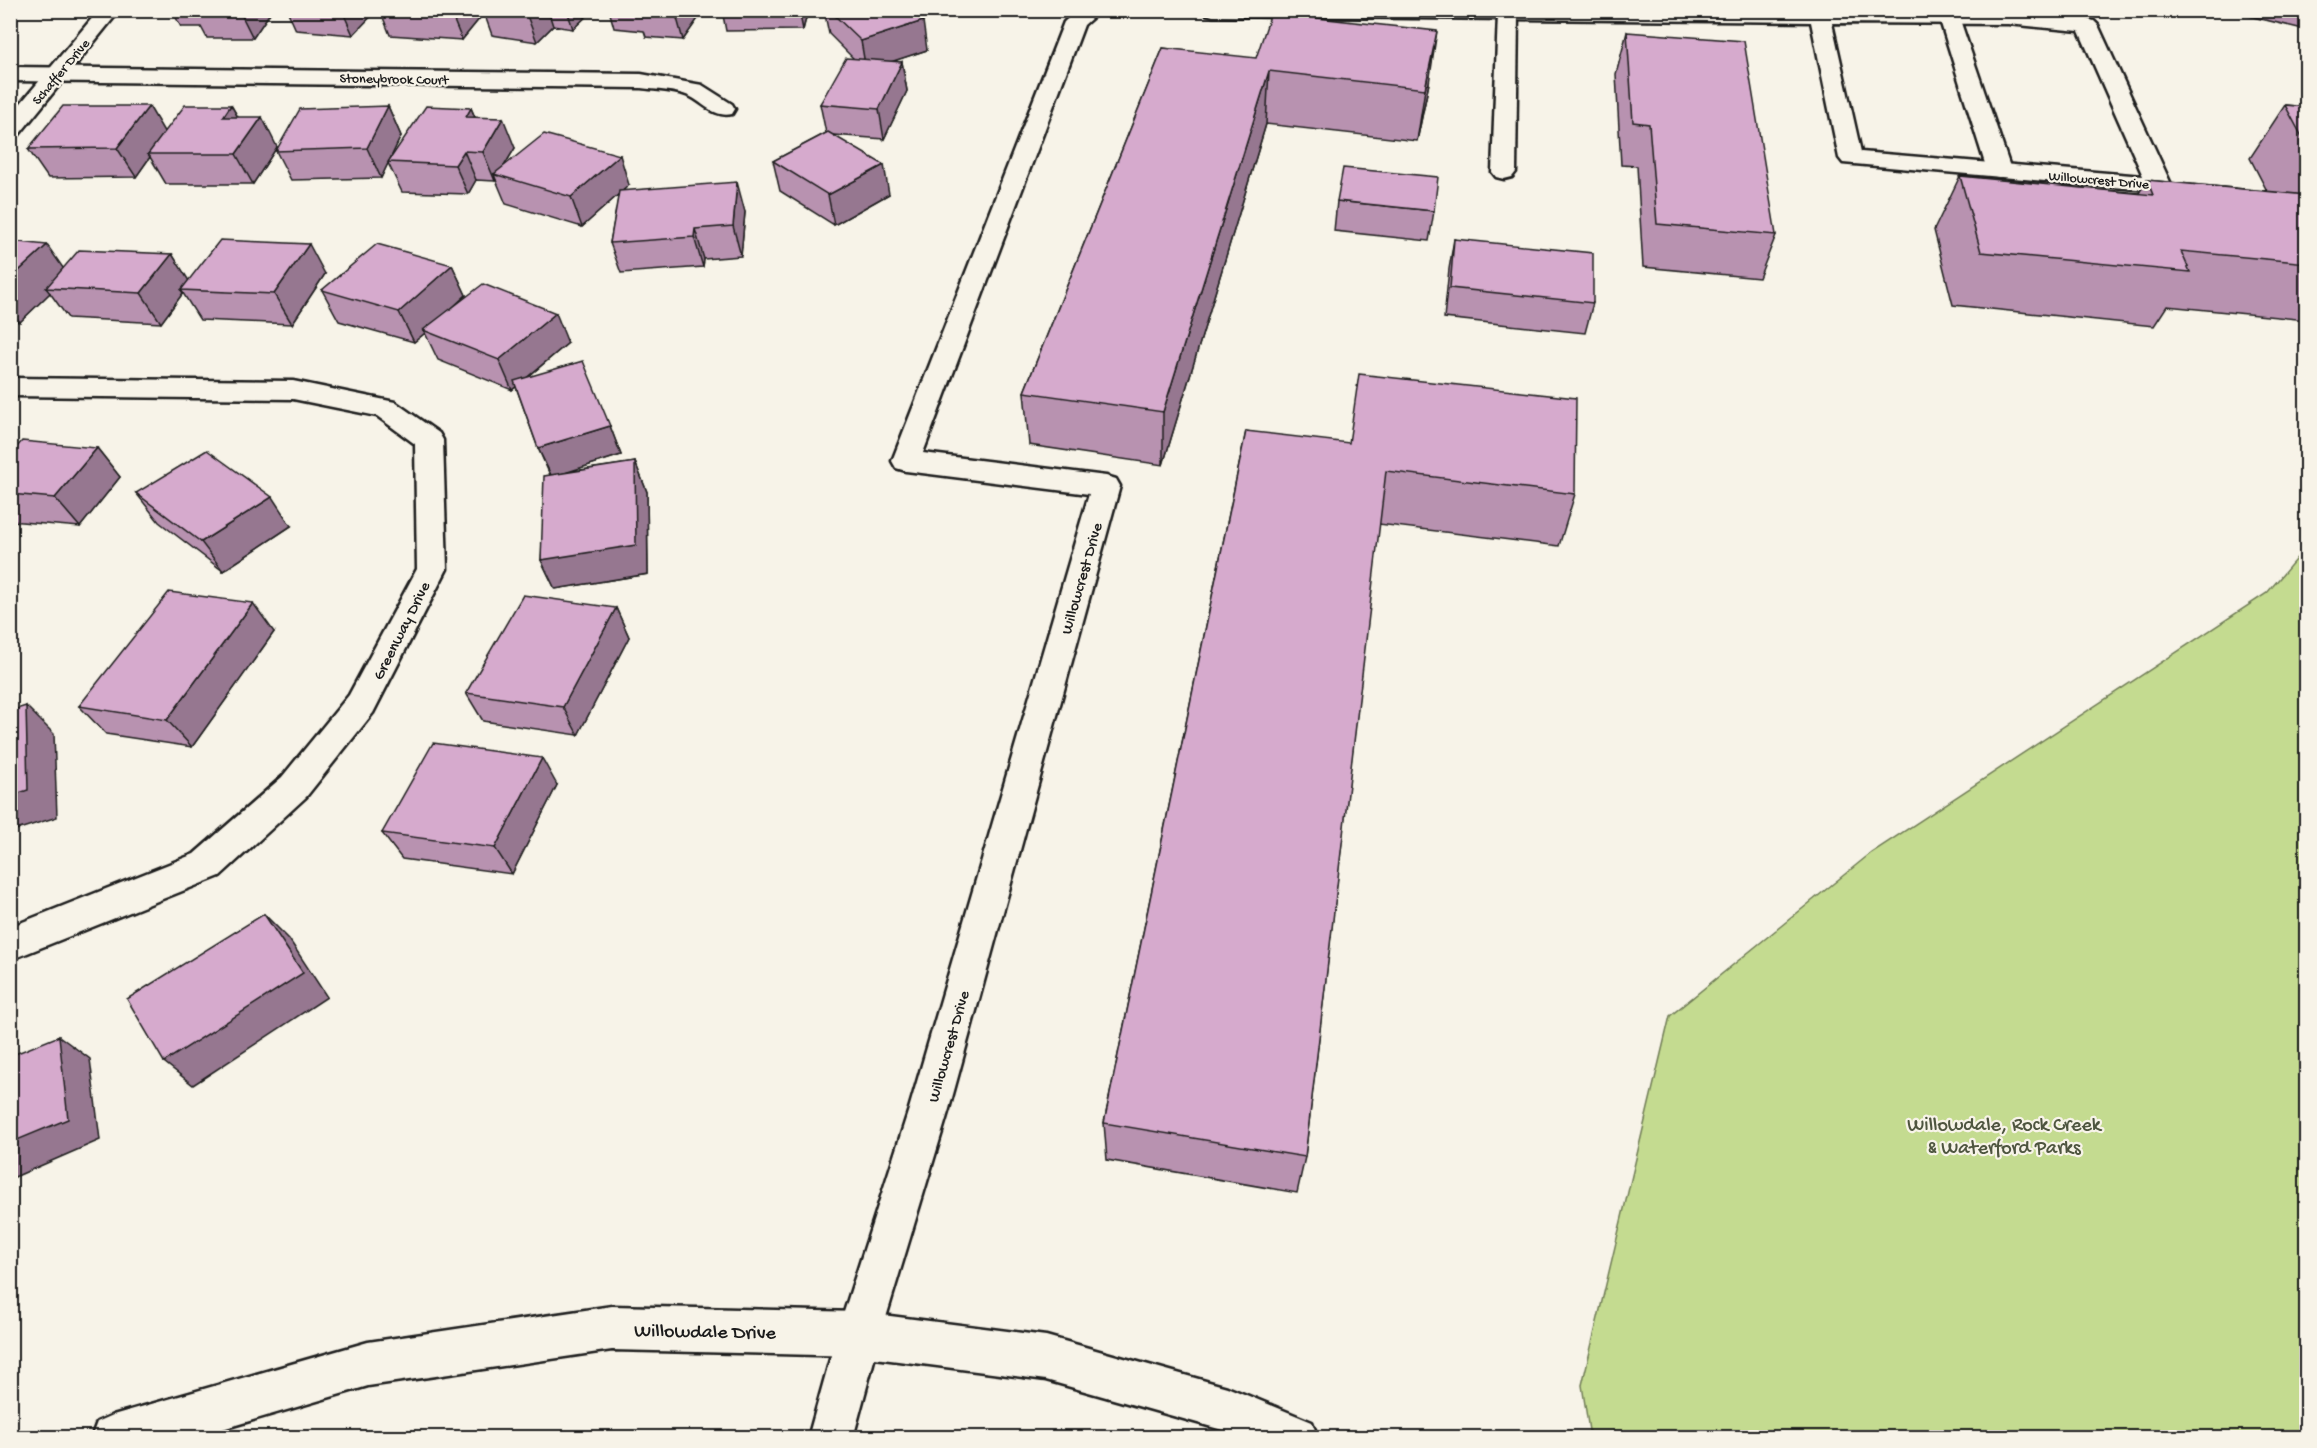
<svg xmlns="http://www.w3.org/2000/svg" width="2317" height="1448" font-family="'Gochi Hand',sans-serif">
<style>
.green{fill:#c4db90;stroke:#707c56;stroke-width:1.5}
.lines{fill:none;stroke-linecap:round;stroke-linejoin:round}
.lane-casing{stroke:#1c1c1c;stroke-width:5}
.street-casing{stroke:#1c1c1c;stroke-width:5}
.secondary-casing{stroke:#1c1c1c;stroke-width:5}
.lane{fill:#f7f3e8;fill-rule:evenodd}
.street{fill:#f7f3e8;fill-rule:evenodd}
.secondary{fill:#f7f3e8;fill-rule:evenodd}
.wall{fill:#b892b0;stroke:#1c1c1c;stroke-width:1.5}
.shaded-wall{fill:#967790;stroke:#1c1c1c;stroke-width:1.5}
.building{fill:#d6aacd;stroke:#1c1c1c;stroke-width:1.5}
.labels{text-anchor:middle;stroke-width:4.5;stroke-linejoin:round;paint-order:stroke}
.far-street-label{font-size:14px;fill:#1c1c1c;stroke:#f7f3e8}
.street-label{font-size:16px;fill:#1c1c1c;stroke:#f7f3e8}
.near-park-label{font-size:20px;fill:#4e553f;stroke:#f7f3e8}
.near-street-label{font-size:20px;fill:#1c1c1c;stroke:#f7f3e8}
</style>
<rect width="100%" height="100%" fill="#f7f3e8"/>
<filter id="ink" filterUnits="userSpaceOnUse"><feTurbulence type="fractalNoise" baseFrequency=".0167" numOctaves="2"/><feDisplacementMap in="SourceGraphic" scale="12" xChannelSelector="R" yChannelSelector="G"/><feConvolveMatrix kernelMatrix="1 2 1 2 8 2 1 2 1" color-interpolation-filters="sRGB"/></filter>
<g filter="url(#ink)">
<path class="green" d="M2306 547V1437H1590L1582 1385 1670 1016 1871 853 2267 593Z"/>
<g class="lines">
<defs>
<g id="lane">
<path d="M1500 10H1516L1518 14 1516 172 1512 177 1504 179 1496 177 1492 172 1498 14Z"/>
<path d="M1949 11 1956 13 1959 17 2011 170 2007 175 1999 177 1991 175 1987 170 1939 17 1942 13Z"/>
</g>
<g id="street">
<path d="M1077 10H1101L1084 25 923 453 1106 476 1116 479 1120 486 949 1109 881 1334 853 1438H808L837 1334 909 1109 1089 494 906 471 896 468 892 461 1064 22Z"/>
<path d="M1203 10H1888L2008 12 2087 19 2094 21 2098 25 2171 184 2167 189 2159 191 1843 163 1839 158 1811 22 1213 16 1206 14ZM1832 23 2008 24 2079 31 2143 176 1861 152Z"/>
<path d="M10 67 641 74 702 85 732 104 735 109 732 114C714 118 704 103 689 96 675 90 656 90 641 88L10 81Z"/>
<path d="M10 378 293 381 395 402 439 433 443 440 447 569 373 713 306 797 220 876 10 960V927L194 854 282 777 349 695 417 569 415 444 377 416 293 399 10 396Z"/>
</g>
<g id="secondary">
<path d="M99 10H120L18 136 10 138V116Z"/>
<path d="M612 1306 859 1312 1046 1336 1227 1387 1312 1422 1318 1438H1241L1226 1431 1046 1380 859 1356 612 1350 368 1386 192 1438H91L97 1422 113 1415 368 1342Z"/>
</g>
</defs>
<use href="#lane" class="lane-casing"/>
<use href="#street" class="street-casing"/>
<use href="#secondary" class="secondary-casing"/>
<use href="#lane" class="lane"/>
<use href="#street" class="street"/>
<use href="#secondary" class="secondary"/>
</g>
<g class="wall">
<path d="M172 10H272L253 38H207L201 27H181Z"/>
<path d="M287 10H377L353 35 296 30Z"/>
<path d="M380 10H593L573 29 553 26 537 42 492 35 484 13 462 40 390 35Z"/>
<path d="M609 10H704L683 40 646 37 644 31 614 28Z"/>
<path d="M722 10H808L803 30 726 31Z"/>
<path d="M824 10H911L927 50 893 61 902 62 907 91 884 139 832 135 889 194 834 225 780 191 773 161 826 133 820 104 853 58 829 34Z"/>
<path d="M2224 10H2307V30Z"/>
<path d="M1627 32 1776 235 1759 278 1643 267 1637 166 1621 165 1616 74Z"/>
<path d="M1163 48 1429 83 1417 141 1266 124 1163 465 1029 445 1024 392Z"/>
<path d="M231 105 238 117 277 147 253 184H166L150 157 136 177 48 178 28 149 164 132Z"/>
<path d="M2285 105 2307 107V320L2167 306 2154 326 1953 305 1934 230 1960 176 2139 193 2147 180 2267 191 2250 158Z"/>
<path d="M388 106 401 136 390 158 471 108 475 117 515 148 504 166 629 185 623 190 745 212 741 256 704 259 703 267 621 273 610 243 619 194 582 227 506 204 496 180 495 181 476 180 468 194 402 192 388 163 381 178 291 180 276 151Z"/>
<path d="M1337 201 1434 211 1429 241 1334 231Z"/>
<path d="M1454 239 1593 303 1585 333 1444 318 1449 269Z"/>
<path d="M10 241 63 268 172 254 188 281 325 274 292 324 200 320 183 293 161 323 68 318 50 293 20 322 10 321Z"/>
<path d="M452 265 466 295 453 307 568 343 528 377 610 426 621 455 567 472 635 462 647 492 648 574 555 589 541 560 550 475 538 448 516 387 512 390 438 360 425 333 414 342 339 321 322 290Z"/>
<path d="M1246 431 1575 494 1559 546 1379 524 1305 1157 1297 1193 1107 1160 1104 1123Z"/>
<path d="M97 448 120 477 80 527 10 521V455Z"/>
<path d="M136 493 291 526 223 571 159 522Z"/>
<path d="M616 608 629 637 578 735 483 721 466 693Z"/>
<path d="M274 632 192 747 106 734 79 706Z"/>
<path d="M557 785 512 874 402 859 382 833Z"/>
</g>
<g class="shaded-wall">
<path d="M10 10H17L10 19Z"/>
<path d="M239 10H272L253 38Z"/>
<path d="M342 10H377L353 35Z"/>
<path d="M451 10H483L484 13 462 40 450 11Z"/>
<path d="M529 10H548L553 26 537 42 526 13Z"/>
<path d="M567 10H593L573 29Z"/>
<path d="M675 10H704L683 40 675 11Z"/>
<path d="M799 10H808L803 30Z"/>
<path d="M923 21 927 50 866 70 861 41Z"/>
<path d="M1437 31 1429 83 1417 141 1425 89Z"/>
<path d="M902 62 907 91 884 139 879 109Z"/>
<path d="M1269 71 1266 124 1163 465V412Z"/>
<path d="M231 105 247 134 223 117Z"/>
<path d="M149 106 166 135 148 154 150 157 136 177 117 148Z"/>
<path d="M388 106 401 136 381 178 367 148Z"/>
<path d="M471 108 483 137 466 117Z"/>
<path d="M262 117 277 147 253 184 236 154Z"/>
<path d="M503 118 515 148 498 176 494 174 496 180 495 181 483 152Z"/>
<path d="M464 151 476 180 468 194 455 165Z"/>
<path d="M620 155 629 185 582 227 571 197Z"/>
<path d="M884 165 889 194 834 225 828 195Z"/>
<path d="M737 182 745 212 741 256 733 226Z"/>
<path d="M695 229 704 259 703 267 694 237Z"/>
<path d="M309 244 325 274 292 324 274 294Z"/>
<path d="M47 245 68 275 46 288 50 293 20 322 10 310V279Z"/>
<path d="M172 254 191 284 181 290 183 293 161 323 141 293Z"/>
<path d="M452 265 466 295 427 331 423 330 425 333 414 342 399 312Z"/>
<path d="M556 313 568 343 512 390 499 360Z"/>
<path d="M610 426 621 455 552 477 538 448Z"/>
<path d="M97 448 120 477 80 527 55 498Z"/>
<path d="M635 462 647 492 648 574 555 589 541 560Z"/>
<path d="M272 497 291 526 223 571 201 542Z"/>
<path d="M253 603 274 632 192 747 167 720Z"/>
<path d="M616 608 629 637 578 735 563 707Z"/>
<path d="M26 706 54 734 57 817 10 832V796Z"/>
<path d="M542 758 557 785 512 874 495 848Z"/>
<path d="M264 914 289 939 327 997 193 1085 164 1062Z"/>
<path d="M59 1036 90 1059 100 1140 10 1179V1143Z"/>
</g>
<g class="building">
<path d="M512 10H529L526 13Z"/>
<path d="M829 10H911L923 21 861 41Z"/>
<path d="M1271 13 1437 31 1425 89 1269 71 1163 412 1024 392 1163 48 1256 58Z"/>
<path d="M1627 32 1744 41 1776 235 1657 224 1649 124 1633 122Z"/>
<path d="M846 58 902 62 879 109 820 104Z"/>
<path d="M185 105H231L223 117H262L236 154H148Z"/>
<path d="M2285 105 2307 107V146Z"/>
<path d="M63 106H149L117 148 28 149Z"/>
<path d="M388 106 367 148 276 151 300 109Z"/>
<path d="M426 106 471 108 466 117 503 118 483 152 464 151 455 165 388 162Z"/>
<path d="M828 132 884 165 828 195 773 161Z"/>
<path d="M544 134 620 155 571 197 494 174Z"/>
<path d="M1343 168 1438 177 1434 211 1337 201Z"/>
<path d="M1960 176 2153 195 2147 180 2307 195V263L2181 251 2190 272 1981 252Z"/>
<path d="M737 182 733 226 695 229 694 237 610 243 619 191Z"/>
<path d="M1454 239 1593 253V303L1450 288Z"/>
<path d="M220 240 309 244 274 294 181 290Z"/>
<path d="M10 241 47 245 10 279Z"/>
<path d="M377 244 452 265 399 312 322 290Z"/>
<path d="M79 250 172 254 141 293 46 288Z"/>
<path d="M483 284 556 313 499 360 423 330Z"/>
<path d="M583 361 610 426 538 448 514 381Z"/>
<path d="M1359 374 1576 398 1575 494 1386 471 1305 1157 1104 1123 1246 431 1349 443Z"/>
<path d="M22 441 97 448 55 498 10 494V455Z"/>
<path d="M207 450 272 497 201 542 136 493Z"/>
<path d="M635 462 636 545 541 560 544 476Z"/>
<path d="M169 592 253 603 167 720 79 706Z"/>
<path d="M523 595 616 608 563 707 466 693Z"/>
<path d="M26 706 28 790 10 796V711Z"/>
<path d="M433 743 542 758 495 848 382 833Z"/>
<path d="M264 914 303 973 164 1062 127 999Z"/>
<path d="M59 1036 68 1119 10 1143V1056Z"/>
</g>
</g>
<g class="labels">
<g class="far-street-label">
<text transform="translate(60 71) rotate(-50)" y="5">Schaffer Drive</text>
<text transform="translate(394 78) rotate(1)" y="5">Stoneybrook Court</text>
<text transform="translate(2099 179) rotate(5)" y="5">Willowcrest Drive</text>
</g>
<g class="street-label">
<text transform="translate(1080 578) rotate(-74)" y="6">Willowcrest Drive</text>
<text transform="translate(400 630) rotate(-63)" y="6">Greenway Drive</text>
<text transform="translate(947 1046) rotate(-74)" y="6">Willowcrest Drive</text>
</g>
<g class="near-park-label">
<text x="2004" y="1130">Willowdale, Rock Creek<tspan x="2004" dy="23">&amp; Waterford Parks</tspan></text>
</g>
<g class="near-street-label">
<text transform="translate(705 1330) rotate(1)" y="7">Willowdale Drive</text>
</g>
</g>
<rect width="2317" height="1448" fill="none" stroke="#f7f3e8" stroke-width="36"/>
<rect x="18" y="18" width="2281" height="1412" fill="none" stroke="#1c1c1c" stroke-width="2" filter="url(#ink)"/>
</svg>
